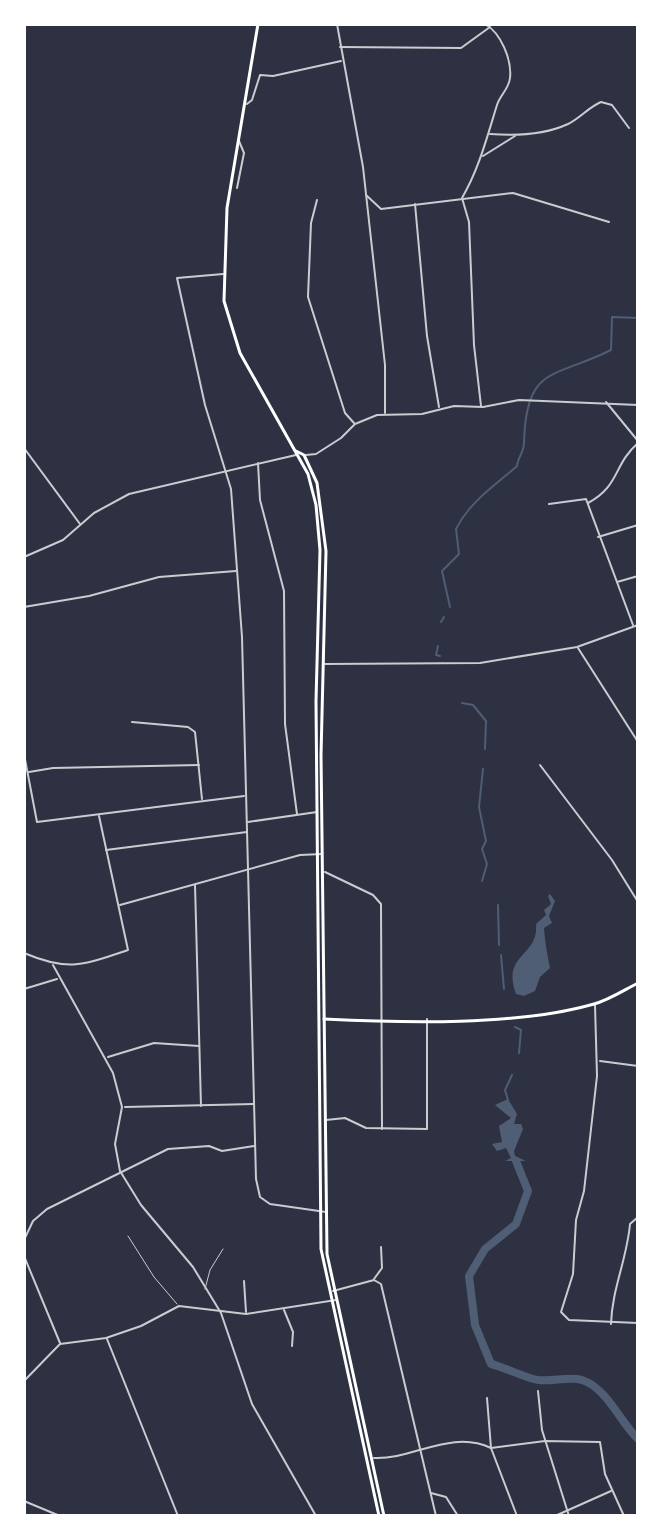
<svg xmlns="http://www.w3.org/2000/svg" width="662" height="1540" font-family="Karla,sans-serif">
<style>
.water{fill:#4f5d75}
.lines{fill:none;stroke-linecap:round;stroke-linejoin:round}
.stream{stroke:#4f5d75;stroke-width:2}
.river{stroke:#4f5d75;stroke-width:8}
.service{stroke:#caccd0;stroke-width:1}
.minor{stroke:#caccd0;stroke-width:2}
.secondary{stroke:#fff;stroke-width:3}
.primary{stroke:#fff;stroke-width:3}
</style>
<rect width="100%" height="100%" fill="#2d3142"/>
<g class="water">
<path d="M550 894 555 901 549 916 552 923 544 928C545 941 547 954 550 968L540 977 535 991 524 996 516 994C501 953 539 957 536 924L546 915 544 910 551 904 548 896Z"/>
<path d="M508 1099 517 1114 514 1124H521L523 1129 514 1151 515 1156 526 1161H505L511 1158 506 1148 497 1151 492 1144 502 1142 499 1126 511 1118 495 1105Z"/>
</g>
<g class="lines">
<g class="stream">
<path d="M637 24H638"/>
<path d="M450 607 442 571 459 554 456 529C470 501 497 484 517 466 518 457 524 452 524 443 526 365 553 379 611 350L612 317 638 318"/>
<path d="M441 622 444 617"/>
<path d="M438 646 436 655 440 656"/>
<path d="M462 703 473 705 486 721 485 749"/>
<path d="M482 881 487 864 482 849 486 841 479 807 483 769"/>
<path d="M498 905 499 945"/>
<path d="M501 955 504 989"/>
<path d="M515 1027 521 1030 519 1053"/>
<path d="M508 1100 505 1090 512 1075"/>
</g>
<path class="river" d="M516 1161 528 1191 516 1224 485 1249 469 1276 475 1325 491 1364C504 1367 528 1379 538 1380 552 1382 569 1376 582 1380 607 1388 620 1422 638 1439"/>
<g class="service">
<path d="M128 1236 154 1277 177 1304"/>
<path d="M205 1289 210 1270 223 1249"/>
</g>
<g class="minor">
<path d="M337 24 363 167 385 365V413"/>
<path d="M340 47 461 48 490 27"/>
<path d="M247 104 252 100 260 75 273 76 341 61"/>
<path d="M490 134C516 136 544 135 568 124 580 118 589 107 601 102L612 105 629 128"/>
<path d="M483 156 515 136"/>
<path d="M237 188 244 153 239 141"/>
<path d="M366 195 381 209 513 193 609 222"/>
<path d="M317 200 311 223 308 297 345 413 354 423"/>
<path d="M415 204 427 336 439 407"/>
<path d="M223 274 177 278 205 405 231 489 242 637 256 1179 260 1197 270 1204 326 1212"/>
<path d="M606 402 638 441"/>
<path d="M481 406 474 345 469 222 462 198C479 169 487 137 497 105 500 95 509 89 510 78 512 60 501 33 485 24"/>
<path d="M24 448 80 524"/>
<path d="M306 455 316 454 341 438 355 424 377 415 422 414 454 406 483 407 519 400 638 405"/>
<path d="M258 463 260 500 284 591 285 724 297 814"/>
<path d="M588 503C620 486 613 465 638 443"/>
<path d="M549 504 586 499 633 625"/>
<path d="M598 537 638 525"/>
<path d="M24 557 63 540 94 513 129 494 296 455"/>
<path d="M617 582 638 576"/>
<path d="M24 607 89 596 159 577 236 571"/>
<path d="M578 648 638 742"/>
<path d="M325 664 480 663 577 647 638 625"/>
<path d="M132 722 188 727 195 732 202 799"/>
<path d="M24 754 37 822 244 796"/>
<path d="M540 765 612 860 638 902"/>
<path d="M29 772 53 768 199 765"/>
<path d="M248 822 317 812"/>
<path d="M106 850 247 832"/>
<path d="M325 872 373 895 381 904 382 1129"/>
<path d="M195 885 201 1106"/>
<path d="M120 905 300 855 322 854"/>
<path d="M24 953C69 972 83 965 128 950L99 816"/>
<path d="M53 965 113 1073 122 1107 115 1144 120 1171 141 1205 193 1267 221 1313 252 1404 316 1516"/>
<path d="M24 989 57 979"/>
<path d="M595 1005 597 1076 584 1191 576 1220 573 1274 561 1312 569 1320 638 1323"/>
<path d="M108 1057 154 1043 199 1046"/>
<path d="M600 1061 638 1066"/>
<path d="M125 1107 254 1104"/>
<path d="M326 1120 345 1118 366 1128 427 1129V1019"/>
<path d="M24 1240 33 1221 47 1209 168 1149 209 1146 222 1151 254 1146"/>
<path d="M24 1256 60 1343"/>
<path d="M374 1279 382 1268 381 1247"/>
<path d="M244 1281 246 1312"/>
<path d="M333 1291 374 1280 381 1284 436 1516"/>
<path d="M284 1310 293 1332 292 1346"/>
<path d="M611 1324C612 1289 627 1259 630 1224L638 1217"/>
<path d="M107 1339 178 1516"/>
<path d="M24 1381 60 1344 106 1338 141 1326 179 1306 246 1314 336 1300"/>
<path d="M538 1391 542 1430 569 1516"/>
<path d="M374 1458C412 1460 451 1429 491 1448L487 1398"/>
<path d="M431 1493 446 1497 458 1516"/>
<path d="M24 1501 60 1516"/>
<path d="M517 1516 491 1448 545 1441 600 1442 605 1474 624 1516"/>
<path d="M555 1516 611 1491"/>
</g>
<path class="secondary" d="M324 1019C403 1023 518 1026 594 1004 609 1000 624 990 638 983"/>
<g class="primary">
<path d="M258 24 227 208 224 301 240 353 308 474 316 505 320 550 316 701 321 1249 379 1516"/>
<path d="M296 451 304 455 317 483 326 551 321 755 327 1254 384 1516"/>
</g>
</g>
<rect width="662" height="1540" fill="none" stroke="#ffffff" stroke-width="52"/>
</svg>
